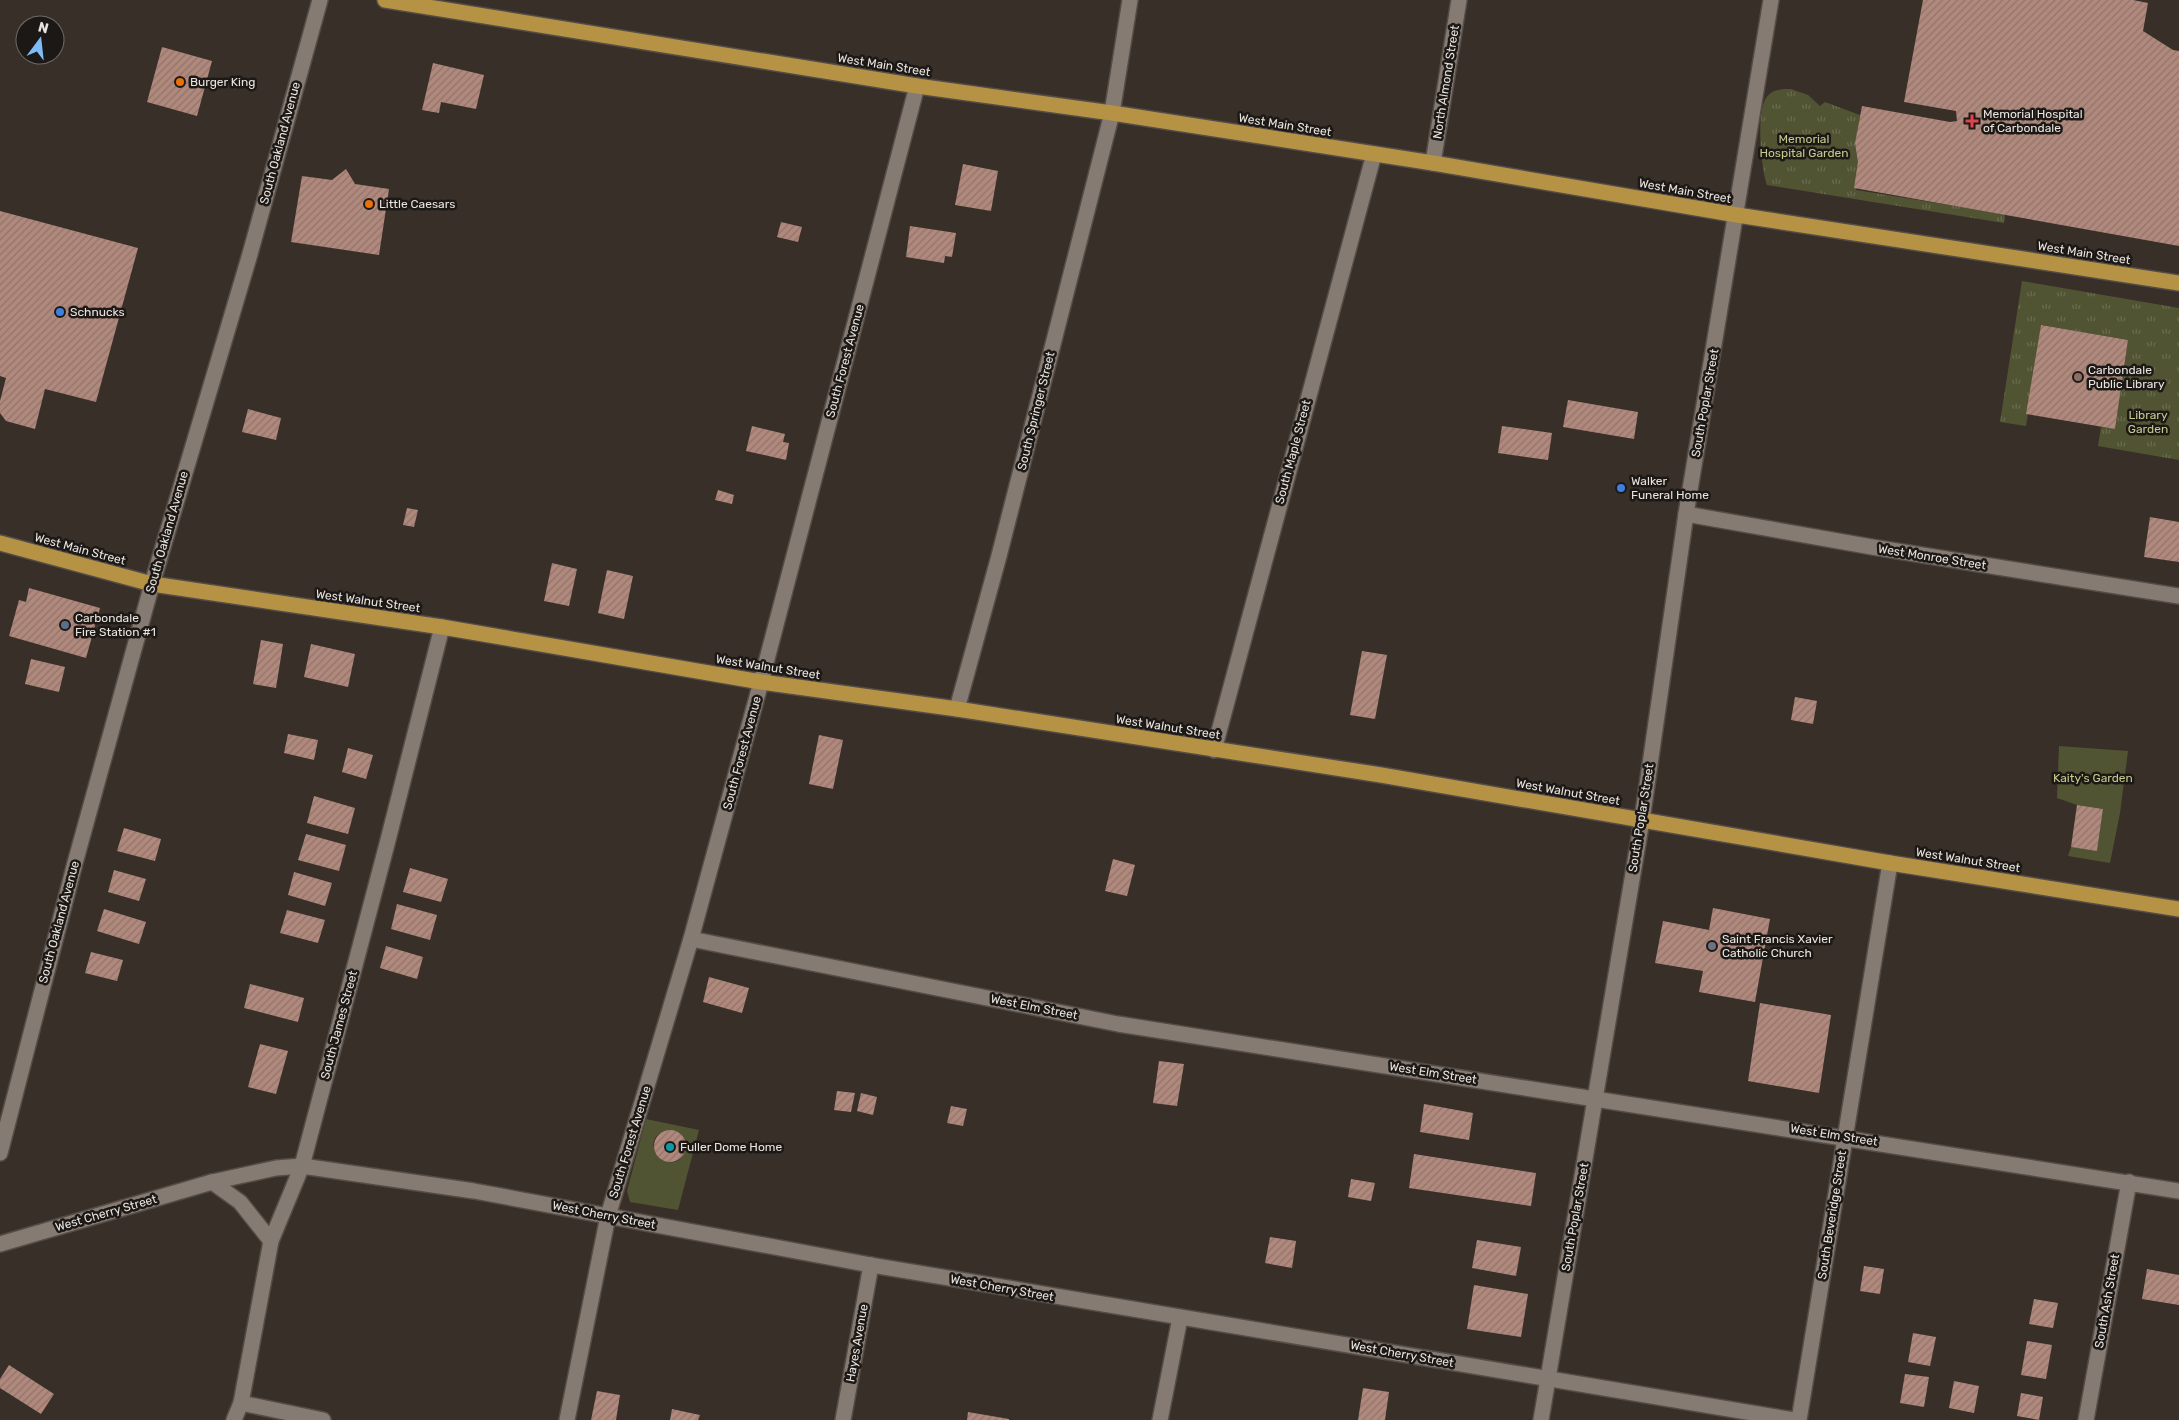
<svg xmlns="http://www.w3.org/2000/svg" width="2179" height="1420" font-family="Rubik,sans-serif">
<style>
.green{fill:#515433;fill-rule:evenodd}
.park{fill:url(#park-tufts)}
.building{fill:url(#building-hatch)}
.lines{fill:none;stroke-linecap:round;stroke-linejoin:round}
.minor-casing{stroke:#544c46;stroke-width:18}
.highway-casing{stroke:#544c46;stroke-width:18}
.minor{stroke:#867b73;stroke-width:15}
.highway{stroke:#b59244;stroke-width:15}
.food-dot{fill:#e8710a;stroke:#1c1815;stroke-width:2}
.health-dot{fill:#e0444e;stroke:#1c1815;stroke-width:2}
.shop-dot{fill:#3f7fe0;stroke:#1c1815;stroke-width:2}
.education-dot{fill:#8d6e63;stroke:#1c1815;stroke-width:2}
.service-dot{fill:#5c6f8a;stroke:#1c1815;stroke-width:2}
.worship-dot{fill:#6b7280;stroke:#1c1815;stroke-width:2}
.culture-dot{fill:#0f9aa8;stroke:#1c1815;stroke-width:2}
.labels{text-anchor:middle;stroke-width:5;stroke-linejoin:round;paint-order:stroke}
.street-label{font-size:12px;fill:#eae4df;stroke:#1c1815}
.poi-label{font-size:12px;fill:#eae4df;stroke:#1c1815;text-anchor:start}
.park-label{font-size:12px;fill:#c4cb8d;stroke:#1c1815}
</style>
<defs>
<pattern id="park-tufts" width="24" height="20" patternUnits="userSpaceOnUse" patternTransform="scale(1.25)"><rect width="24" height="20" fill="#515433"/><path d="M3 7l-1-3M5 7V3M7 7l1-3M15 17l-1-3M17 17v-4M19 17l1-3" fill="none" stroke="#6a6c50"/></pattern>
<pattern id="building-hatch" width="6" height="6" patternUnits="userSpaceOnUse" patternTransform="scale(1.25)"><rect width="6" height="6" fill="#b0887c"/><path d="M-1 1l2-2M0 6l6-6M5 7l2-2" fill="none" stroke="#90746b"/></pattern>
</defs>
<rect width="100%" height="100%" fill="#382f28"/>
<g class="green">
<path d="M2059 746 2128 751 2120 813 2110 863 2068 856 2071 847 2097 850 2103 809 2077 805 2057 798Z"/>
<path d="M646 1119 699 1130 678 1210 630 1202 627 1191ZM667 1130 680 1134C685 1140 687 1146 684 1153 672 1180 633 1141 667 1130Z"/>
</g>
<g class="park">
<path d="M1791 89 1808 95 1820 106 1825 102 1860 115 1855 146 1863 149 1856 190 2005 214 2004 223 1767 185C1761 168 1756 113 1766 98 1773 89 1781 89 1791 89Z"/>
<path d="M2022 281 2179 308V460L2098 446 2101 427 2115 428 2128 340 2041 325 2026 426 2000 422Z"/>
</g>
<g class="building">
<path d="M1923 0H2133L2148 3 2143 31 2173 50 2179 51V246L1854 188 1858 162 1855 143 1862 106 1950 122 1957 121 1956 111 1904 102Z"/>
<path d="M162 47 212 61 197 116 147 102Z"/>
<path d="M433 63 484 75 476 109 441 102 439 113 422 110Z"/>
<path d="M963 164 998 171 991 211 955 205Z"/>
<path d="M346 169 355 184 389 189 379 255 291 242 302 176 332 180Z"/>
<path d="M0 211 138 248 96 402 45 389 35 429 6 421 0 413V401L6 378 0 376Z"/>
<path d="M781 222 802 227 798 242 777 237Z"/>
<path d="M910 226 956 233 952 257 945 256 944 263 906 257Z"/>
<path d="M2041 325 2128 340 2115 429 2026 414Z"/>
<path d="M1568 400 1638 412 1634 439 1563 427Z"/>
<path d="M248 409 281 418 276 440 242 432Z"/>
<path d="M752 426 785 434 783 442 789 443 786 460 746 451Z"/>
<path d="M1502 426 1552 433 1548 460 1498 453Z"/>
<path d="M718 490 734 495 732 504 715 500Z"/>
<path d="M407 508 418 510 414 527 403 525Z"/>
<path d="M2150 517 2179 522V562L2144 557Z"/>
<path d="M552 563 577 569 569 606 544 601Z"/>
<path d="M607 570 633 576 624 619 598 613Z"/>
<path d="M29 588 100 608 86 658 9 636 19 600 26 602Z"/>
<path d="M261 640 283 644 276 688 253 684Z"/>
<path d="M311 644 355 654 348 687 304 677Z"/>
<path d="M1362 651 1387 655 1375 719 1350 715Z"/>
<path d="M31 659 65 667 59 692 25 684Z"/>
<path d="M1795 697 1817 701 1813 724 1791 720Z"/>
<path d="M288 734 318 740 314 760 284 753Z"/>
<path d="M819 735 843 740 833 789 809 784Z"/>
<path d="M348 748 373 755 366 779 342 772Z"/>
<path d="M314 796 355 808 348 834 307 823Z"/>
<path d="M2077 805 2103 809 2097 851 2071 847Z"/>
<path d="M124 828 161 839 155 861 117 851Z"/>
<path d="M306 834 346 845 339 871 298 860Z"/>
<path d="M1113 859 1135 865 1127 896 1105 891Z"/>
<path d="M410 868 448 879 441 902 403 892Z"/>
<path d="M114 870 146 879 139 901 108 892Z"/>
<path d="M294 872 332 883 325 906 288 895Z"/>
<path d="M397 904 437 915 430 940 391 929Z"/>
<path d="M1713 908 1770 919 1755 1002 1699 992 1703 971 1655 963 1663 921 1709 930Z"/>
<path d="M104 909 146 922 139 944 97 931Z"/>
<path d="M287 910 325 920 318 943 280 933Z"/>
<path d="M386 946 423 957 417 979 380 968Z"/>
<path d="M91 952 123 960 117 981 85 973Z"/>
<path d="M709 977 749 988 742 1013 703 1002Z"/>
<path d="M250 984 304 998 298 1022 244 1008Z"/>
<path d="M1760 1003 1831 1015 1819 1093 1748 1081Z"/>
<path d="M260 1044 288 1051 276 1094 248 1087Z"/>
<path d="M1159 1061 1184 1064 1177 1106 1153 1103Z"/>
<path d="M837 1091 855 1093 851 1112 834 1110Z"/>
<path d="M861 1093 877 1097 873 1115 857 1111Z"/>
<path d="M1424 1104 1473 1113 1469 1140 1420 1132Z"/>
<path d="M951 1106 967 1109 963 1126 947 1123Z"/>
<circle cx="670" cy="1146" r="16"/>
<path d="M1414 1154 1536 1173 1531 1206 1409 1188Z"/>
<path d="M1351 1179 1375 1183 1371 1201 1348 1197Z"/>
<path d="M1270 1237 1296 1241 1292 1268 1265 1263Z"/>
<path d="M1477 1240 1521 1247 1516 1276 1472 1268Z"/>
<path d="M1864 1266 1884 1269 1880 1294 1860 1291Z"/>
<path d="M2147 1269 2179 1275V1305L2142 1299Z"/>
<path d="M1474 1285 1528 1294 1521 1337 1467 1329Z"/>
<path d="M2034 1299 2058 1303 2053 1328 2029 1324Z"/>
<path d="M1913 1333 1936 1337 1930 1366 1908 1362Z"/>
<path d="M2027 1341 2052 1345 2046 1379 2021 1375Z"/>
<path d="M9 1365 54 1394 41 1414 0 1388V1379Z"/>
<path d="M1905 1374 1929 1377 1924 1407 1900 1403Z"/>
<path d="M1954 1381 1979 1386 1974 1413 1949 1408Z"/>
<path d="M1363 1388 1389 1392 1385 1420H1358Z"/>
<path d="M597 1391 620 1395 616 1420H591Z"/>
<path d="M2021 1393 2043 1397 2039 1420 2017 1416Z"/>
<path d="M672 1409 700 1415 698 1420H670Z"/>
<path d="M968 1412 1009 1419V1420H967Z"/>
</g>
<g class="lines">
<defs>
<g id="minor">
<path d="M1433 163 1459 0"/>
<path d="M1686 514 1872 547 2179 596"/>
<path d="M957 709 999 556 1112 113 1130 0"/>
<path d="M1214 750 1374 154"/>
<path d="M691 939 1118 1024 2179 1191"/>
<path d="M0 1153 75 863 152 584 250 254 320 0"/>
<path d="M212 1182 240 1202 271 1241"/>
<path d="M0 1244 212 1182 276 1168 302 1166 474 1191 871 1265 1794 1420"/>
<path d="M241 1403 323 1420"/>
<path d="M234 1420 241 1403 271 1241 302 1166 387 844 442 627"/>
<path d="M567 1420 608 1216 691 939 761 682 917 86"/>
<path d="M843 1420 871 1265"/>
<path d="M1160 1420 1180 1318"/>
<path d="M1541 1420 1642 820 1686 514 1771 0"/>
<path d="M1799 1420 1890 863"/>
<path d="M2086 1420 2129 1182"/>
</g>
<g id="highway">
<path d="M385 0 917 86 1112 113 1433 163 1737 215 2179 283"/>
<path d="M0 543 152 584 442 627 761 682 957 709 1381 775 1890 863 2179 909"/>
</g>
</defs>
<use href="#minor" class="minor-casing"/>
<use href="#highway" class="highway-casing"/>
<use href="#minor" class="minor"/>
<use href="#highway" class="highway"/>
</g>
<g class="food-dot">
<circle cx="180" cy="82" r="5"/>
<circle cx="369" cy="204" r="5"/>
</g>
<path class="health-dot" d="M1969.5 113.5h5v5h5v5h-5v5h-5v-5h-5v-5h5z"/>
<g class="shop-dot">
<circle cx="60" cy="312" r="5"/>
<circle cx="1621" cy="488" r="5"/>
</g>
<circle class="education-dot" cx="2078" cy="377" r="5"/>
<circle class="service-dot" cx="65" cy="625" r="5"/>
<circle class="worship-dot" cx="1712" cy="946" r="5"/>
<circle class="culture-dot" cx="670" cy="1147" r="5"/>
<g class="labels">
<g class="street-label">
<text transform="translate(884 65) rotate(9)" y="4">West Main Street</text>
<text transform="translate(1446 82) rotate(-81)" y="4">North Almond Street</text>
<text transform="translate(1285 125) rotate(9)" y="4">West Main Street</text>
<text transform="translate(280 143) rotate(-75)" y="4">South Oakland Avenue</text>
<text transform="translate(1685 191) rotate(10)" y="4">West Main Street</text>
<text transform="translate(2084 253) rotate(9)" y="4">West Main Street</text>
<text transform="translate(845 361) rotate(-75)" y="4">South Forest Avenue</text>
<text transform="translate(1705 403) rotate(-80)" y="4">South Poplar Street</text>
<text transform="translate(1036 411) rotate(-76)" y="4">South Springer Street</text>
<text transform="translate(1293 452) rotate(-75)" y="4">South Maple Street</text>
<text transform="translate(167 532) rotate(-74)" y="4">South Oakland Avenue</text>
<text transform="translate(80 549) rotate(15)" y="4">West Main Street</text>
<text transform="translate(1932 557) rotate(9)" y="4">West Monroe Street</text>
<text transform="translate(368 601) rotate(8)" y="4">West Walnut Street</text>
<text transform="translate(768 667) rotate(9)" y="4">West Walnut Street</text>
<text transform="translate(1168 727) rotate(9)" y="4">West Walnut Street</text>
<text transform="translate(742 753) rotate(-75)" y="4">South Forest Avenue</text>
<text transform="translate(1568 792) rotate(10)" y="4">West Walnut Street</text>
<text transform="translate(1641 818) rotate(-81)" y="4">South Poplar Street</text>
<text transform="translate(1968 860) rotate(9)" y="4">West Walnut Street</text>
<text transform="translate(59 922) rotate(-75)" y="4">South Oakland Avenue</text>
<text transform="translate(1034 1007) rotate(11)" y="4">West Elm Street</text>
<text transform="translate(339 1025) rotate(-75)" y="4">South James Street</text>
<text transform="translate(1433 1073) rotate(9)" y="4">West Elm Street</text>
<text transform="translate(1834 1135) rotate(9)" y="4">West Elm Street</text>
<text transform="translate(630 1142) rotate(-73)" y="4">South Forest Avenue</text>
<text transform="translate(106 1213) rotate(-16)" y="4">West Cherry Street</text>
<text transform="translate(604 1215) rotate(11)" y="4">West Cherry Street</text>
<text transform="translate(1832 1215) rotate(-81)" y="4">South Beveridge Street</text>
<text transform="translate(1575 1217) rotate(-80)" y="4">South Poplar Street</text>
<text transform="translate(1002 1288) rotate(10)" y="4">West Cherry Street</text>
<text transform="translate(2107 1301) rotate(-80)" y="4">South Ash Street</text>
<text transform="translate(857 1343) rotate(-80)" y="4">Hayes Avenue</text>
<text transform="translate(1402 1354) rotate(10)" y="4">West Cherry Street</text>
</g>
<g class="poi-label">
<text x="190" y="86">Burger King</text>
<text x="1983" y="118">Memorial Hospital<tspan x="1983" dy="14">of Carbondale</tspan></text>
<text x="379" y="208">Little Caesars</text>
<text x="70" y="316">Schnucks</text>
<text x="2088" y="374">Carbondale<tspan x="2088" dy="14">Public Library</tspan></text>
<text x="1631" y="485">Walker<tspan x="1631" dy="14">Funeral Home</tspan></text>
<text x="75" y="622">Carbondale<tspan x="75" dy="14">Fire Station #1</tspan></text>
<text x="1722" y="943">Saint Francis Xavier<tspan x="1722" dy="14">Catholic Church</tspan></text>
<text x="680" y="1151">Fuller Dome Home</text>
</g>
<g class="park-label">
<text x="1804" y="143">Memorial<tspan x="1804" dy="14">Hospital Garden</tspan></text>
<text x="2148" y="419">Library<tspan x="2148" dy="14">Garden</tspan></text>
<text x="2093" y="782">Kaity's Garden</text>
</g>
</g>
<g transform="translate(40 40) rotate(15)"><circle r="24" fill="#1c1815" stroke="#6e6a66"/>
<path d="M0-4L9 19L0 12L-9 19Z" fill="#7fbdf9"/>
<text y="-8" font-size="14" font-weight="bold" text-anchor="middle" fill="#eae4df">N</text>
</g>
</svg>
